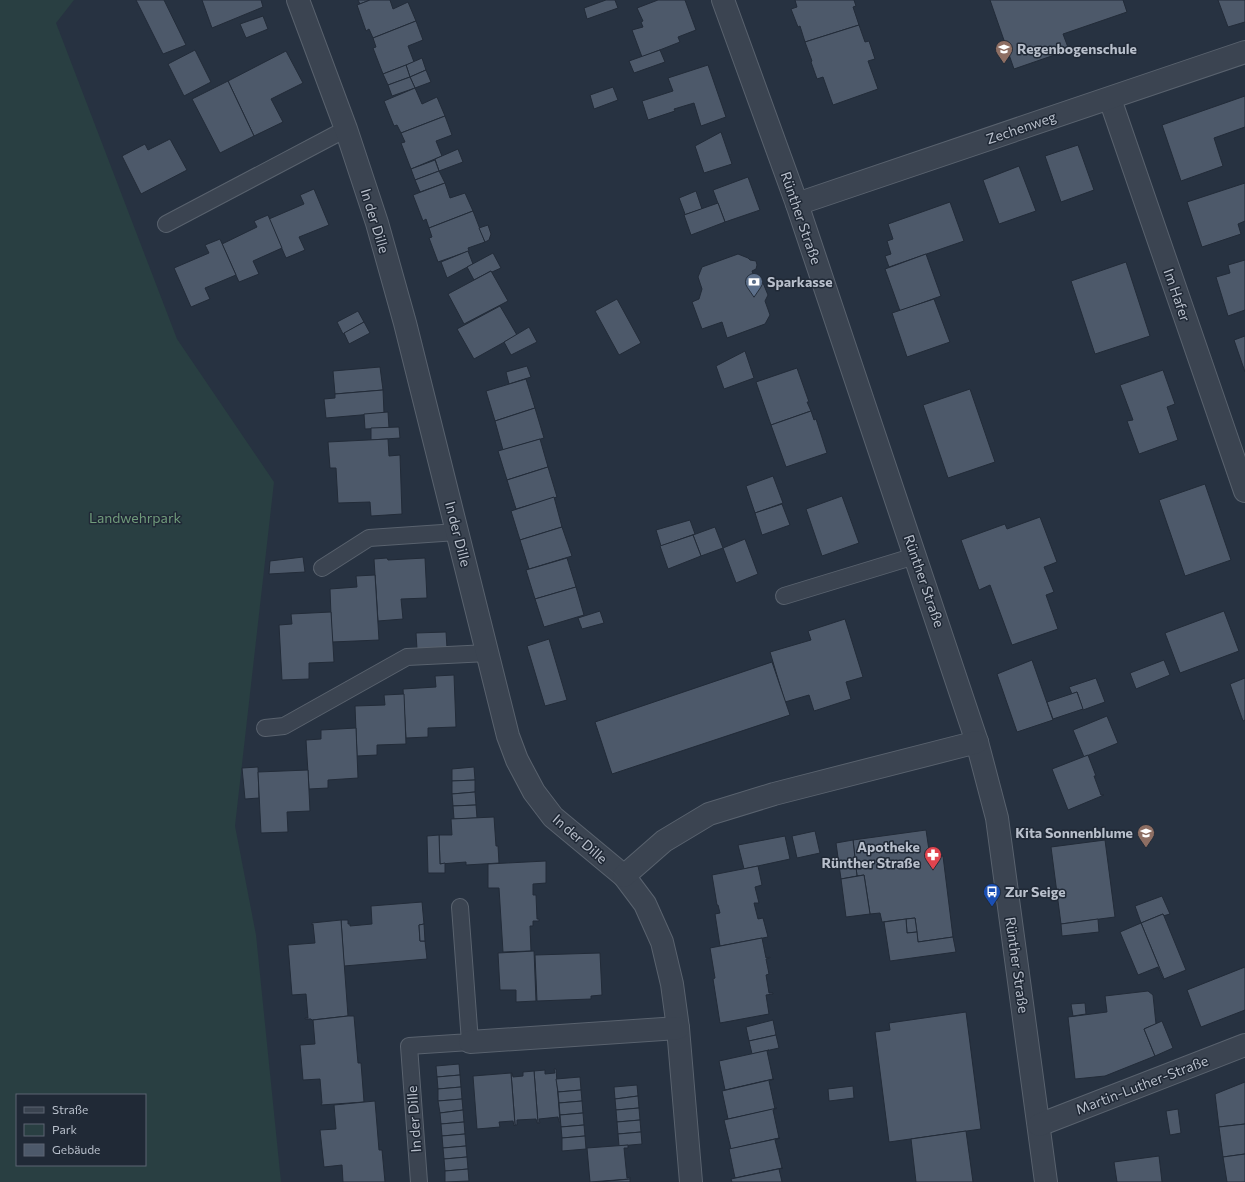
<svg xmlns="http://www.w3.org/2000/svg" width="1245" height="1182" font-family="Commissioner,sans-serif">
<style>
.green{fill:#293f42;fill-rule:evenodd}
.building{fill:#4d596a;stroke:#222b38}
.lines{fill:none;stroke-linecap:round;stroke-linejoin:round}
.service-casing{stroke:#59626e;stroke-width:18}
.minor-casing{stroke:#59626e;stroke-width:24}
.service{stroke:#3b4451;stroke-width:16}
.minor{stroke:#3b4451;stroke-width:22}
.labels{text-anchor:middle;stroke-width:3;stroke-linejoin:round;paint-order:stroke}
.poi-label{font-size:14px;font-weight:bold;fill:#b8bfcb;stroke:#202936;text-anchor:start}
.street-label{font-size:14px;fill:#b8bfcb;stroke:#202936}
.park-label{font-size:14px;fill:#709b7b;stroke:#202936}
</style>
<rect width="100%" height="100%" fill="#273241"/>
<path class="green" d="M0 0H74L56 23 177 339 274 482 235 826 256 935 281 1182H0ZM17 1095H145V1165H17Z"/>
<g class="building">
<path d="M136 0H164L186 45 163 54Z"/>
<path d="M202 0H261L263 7 212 28Z"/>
<path d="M358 0H370L360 4Z"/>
<path d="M370 0H390L393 9 408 2 416 21 373 38 369 29 366 31 357 5Z"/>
<path d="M606 0H615L618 8 587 19 584 8Z"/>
<path d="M658 0H685L696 30 678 37 680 42 642 57 632 30 643 27 641 22 643 21 637 8Z"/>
<path d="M795 0H854L856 6 853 7 859 25 805 42 800 26 798 27 791 9 797 7Z"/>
<path d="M990 0H1123L1127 12 1063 34 1069 50 1014 69Z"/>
<path d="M1218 0H1245V22L1228 27Z"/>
<path d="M263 16 268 29 246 38 240 24Z"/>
<path d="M416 21 423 40 408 46 414 62 383 74 373 48 376 47 373 38Z"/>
<path d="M859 25 865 42 869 41 875 59 868 61 878 89 833 105 823 77 817 79 811 62 812 61 805 42Z"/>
<path d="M195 50 211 82 184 96 168 64Z"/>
<path d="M660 50 665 62 634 73 629 61Z"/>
<path d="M286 51 303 83 271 99 283 122 254 136 228 81Z"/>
<path d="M422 58 426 70 410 77 406 65Z"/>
<path d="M406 65 410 77 388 85 383 74Z"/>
<path d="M708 65 726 117 701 126 694 103 674 109 675 111 648 120 642 101 673 91 668 78Z"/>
<path d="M426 70 431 82 415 88 410 77Z"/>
<path d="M410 77 415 88 392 96 388 85Z"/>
<path d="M228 81 254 136 220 153 192 99Z"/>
<path d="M613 87 618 100 594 109 590 95Z"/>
<path d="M415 88 422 104 437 97 445 116 401 133 397 125 394 126 384 101Z"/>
<path d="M1245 96V127L1214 138 1223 166 1181 181 1162 125Z"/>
<path d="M445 116 452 135 436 141 442 156 411 169 401 143 405 142 401 133Z"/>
<path d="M721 132 732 164 704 173 695 146Z"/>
<path d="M170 139 187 170 141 194 122 156 145 144 148 150Z"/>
<path d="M1078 145 1094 190 1061 202 1045 156Z"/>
<path d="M458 149 463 162 439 171 435 159Z"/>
<path d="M435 160 439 171 415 180 411 169Z"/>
<path d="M1019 166 1036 211 999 224 983 180Z"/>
<path d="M439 171 445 183 420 192 415 180Z"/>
<path d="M748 177 760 210 725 222 713 190Z"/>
<path d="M445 183 450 198 465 193 473 211 429 228 426 219 423 221 413 195Z"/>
<path d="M1245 183V221L1238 224 1241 234 1202 247 1187 202Z"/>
<path d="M314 189 329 225 299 237 305 250 286 258 269 219 304 204 300 195Z"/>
<path d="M696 191 702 209 684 215 685 214 679 198Z"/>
<path d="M950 202 964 241 889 267 885 256 891 254 887 241 893 239 888 224Z"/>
<path d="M718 203 725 222 691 235 684 215Z"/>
<path d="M473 211 485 242 468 248 469 251 438 262 429 238 432 237 429 228Z"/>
<path d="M268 215 282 248 253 261 259 274 239 282 222 244 257 227 254 221Z"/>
<path d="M488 225 491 234 489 240 485 242 479 228Z"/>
<path d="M220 239 236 275 205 288 210 299 191 307 174 268 209 253 205 245Z"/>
<path d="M468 251 473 264 447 278 441 262Z"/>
<path d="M493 253 501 268 492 272 491 271 474 280 467 267Z"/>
<path d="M738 254 748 258 750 260 756 261 757 265 756 269 752 271 756 282 763 283 768 295 765 301 770 315 765 324 727 338 722 322 702 329 692 302 699 299 702 289 698 277 702 267Z"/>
<path d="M926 254 941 296 900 311 885 269Z"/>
<path d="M1245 260V310L1228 316 1216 277 1230 273 1228 265Z"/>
<path d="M1126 262 1150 336 1095 354 1071 281Z"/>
<path d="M491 271 508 301 464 324 448 294Z"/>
<path d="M617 299 641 343 619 355 595 311Z"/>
<path d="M934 299 950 342 907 357 892 313Z"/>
<path d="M500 306 517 335 474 359 457 329Z"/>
<path d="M358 311 364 322 343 334 337 322Z"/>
<path d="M364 322 370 333 349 344 344 333Z"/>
<path d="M529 327 537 342 511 355 504 342Z"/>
<path d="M1245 336V372L1234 340Z"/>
<path d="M745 351 754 378 724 389 716 366Z"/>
<path d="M527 366 531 377 509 384 506 372Z"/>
<path d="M380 367 383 390 335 394 333 371Z"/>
<path d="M797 368 809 402H807L811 411 771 425 756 382Z"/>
<path d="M1163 370 1175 404 1167 407 1178 440 1139 454 1127 421 1133 420 1120 385Z"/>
<path d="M526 379 535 408 495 421 486 391Z"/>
<path d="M970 389 995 462 948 478 923 405Z"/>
<path d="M383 390 384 413 326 418 324 399 335 398V394Z"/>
<path d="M535 408 544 438 503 450 495 421Z"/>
<path d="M811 411 814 420 816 419 827 453 786 467 771 425Z"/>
<path d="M388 412 389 428 365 429 364 414Z"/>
<path d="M399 427 400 438 371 440V428Z"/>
<path d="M388 439 389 456 400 455 402 514 371 516 370 502 338 503 336 468H330L328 442Z"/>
<path d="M540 439 548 467 507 480 498 451Z"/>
<path d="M548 467 557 497 516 509 507 480Z"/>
<path d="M773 476 783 503 755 513 746 486Z"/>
<path d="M1205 484 1231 560 1185 576 1159 500Z"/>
<path d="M842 496 859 543 822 556 806 509Z"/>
<path d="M554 497 562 527 520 540 511 511Z"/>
<path d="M782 504 790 525 762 535 755 513Z"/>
<path d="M1040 517 1057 562 1044 567 1054 592 1046 595 1058 629 1012 645 990 585 979 590 961 540 1005 524 1007 529Z"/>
<path d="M690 520 695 534 661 546 656 530Z"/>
<path d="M562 527 572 556 529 569 520 540Z"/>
<path d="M715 527 723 548 701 556 693 535Z"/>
<path d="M693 535 701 556 668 569 660 546Z"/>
<path d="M745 539 758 574 736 583 723 548Z"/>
<path d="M303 557 305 572 269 574 270 561Z"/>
<path d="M387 558 388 560 425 558 427 598 401 599 403 619 378 621 374 559Z"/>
<path d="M567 558 576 587 535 599 526 570Z"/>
<path d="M375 575 379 640 332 642 330 589 357 587 356 576Z"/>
<path d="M576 587 584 615 544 627 535 599Z"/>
<path d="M600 611 604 623 582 629 578 618Z"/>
<path d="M1224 611 1239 651 1180 673 1165 633Z"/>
<path d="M331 612 334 662 309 663V679L282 680 279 625 292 624 291 614Z"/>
<path d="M845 619 863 677 846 682 851 699 814 711 809 695 785 702 770 652 811 640 808 631Z"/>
<path d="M446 632 447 648 417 649 416 633Z"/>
<path d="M549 639 567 700 545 706 527 646Z"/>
<path d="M1032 660 1053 720 1017 732 997 674Z"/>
<path d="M1164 660 1170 675 1136 689 1130 673Z"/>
<path d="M772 662 790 715 612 774 595 722Z"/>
<path d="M454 675 456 727 428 728V737L406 738 403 689 436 687 435 676Z"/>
<path d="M1096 678 1105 702 1083 710 1077 692 1072 694 1069 687Z"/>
<path d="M1245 678V720L1243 721 1230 684Z"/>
<path d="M1077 692 1083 709 1053 719 1047 702Z"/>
<path d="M404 694 406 744 377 745V755L357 756 355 706 385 705 384 695Z"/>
<path d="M1107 716 1118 743 1084 757 1073 730Z"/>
<path d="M356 728 358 778 328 780V788L309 789 306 740 321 739V730Z"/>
<path d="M1088 755 1096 776H1094L1101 795H1104L1068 810 1052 769Z"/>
<path d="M258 767 259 798 245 799 242 768Z"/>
<path d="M474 767 475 780 452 781V769Z"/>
<path d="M308 770 310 811 287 812 288 832 261 833 258 772Z"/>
<path d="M475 780V792L452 794V781Z"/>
<path d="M475 792 476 805 453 806 452 794Z"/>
<path d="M476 805 477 818 454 819 453 806Z"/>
<path d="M494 817 496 846H498L499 863 466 865V862L440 864 439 835H452L451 819Z"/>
<path d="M926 830 930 857 943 856 953 937 918 942 915 918 882 922 880 913 870 914 864 875 857 876 853 840Z"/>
<path d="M815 831 820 853 797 858 792 836Z"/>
<path d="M439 835 440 864 445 863V873H428L427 836Z"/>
<path d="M785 836 790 859 744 869 738 845Z"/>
<path d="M853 840 857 876 841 879 836 843Z"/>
<path d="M1105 840 1115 917 1061 924 1051 847Z"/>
<path d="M546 861V883L533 884V895H536L537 919H539V921H533V926H530L531 951 503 952 499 888H488V864Z"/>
<path d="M758 866 762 885 755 887 759 903H754L758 919 763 918 768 937 720 946 715 914 720 913 718 905H717L712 875Z"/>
<path d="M864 875 870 914 846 917 841 879Z"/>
<path d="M1162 896 1170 914 1163 916V914L1141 923 1135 906Z"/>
<path d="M422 902 424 924 419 925 420 941H425L427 959 344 966 341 920H348V924H350V926L372 924 371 906Z"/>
<path d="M1163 914 1164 916 1186 970 1164 979 1141 923Z"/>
<path d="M915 918 917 932 907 933 906 919Z"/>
<path d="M906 919 907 933 917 932 918 942 953 937 956 952 890 961 884 922Z"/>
<path d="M1098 919 1099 932 1062 936 1061 924Z"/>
<path d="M341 920 348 1016 312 1020 311 1019H305V1018H308L306 994 292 995 288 945 315 943 313 924 312 925V923Z"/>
<path d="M1141 923 1164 979H1163L1158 967 1138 975 1120 932Z"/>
<path d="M424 924 425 941H420L419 925Z"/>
<path d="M762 938 766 958 770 957V958L766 959 769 974 766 975 769 993H773V994L766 995 769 1014 720 1023 713 979 715 978 710 948Z"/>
<path d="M534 951 536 1001 516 1002V990H500L498 953Z"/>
<path d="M600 953 602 995 591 996V999L537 1001 535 955Z"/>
<path d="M1245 967V1010L1201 1027 1187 990Z"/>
<path d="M1148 991 1153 995 1156 1024 1144 1029 1155 1056 1105 1076 1075 1079 1068 1017 1107 1012 1105 996Z"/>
<path d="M1085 1003 1086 1014 1073 1016 1071 1004Z"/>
<path d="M966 1012 981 1129 889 1142 875 1032 890 1030 889 1023Z"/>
<path d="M348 1016H354L358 1063H361L364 1102 321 1105 322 1103 320 1079 303 1080 300 1045 315 1044 313 1020Z"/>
<path d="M773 1020 776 1035 749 1041 746 1027Z"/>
<path d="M1162 1021 1173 1048 1155 1056 1144 1029Z"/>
<path d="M776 1035 779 1048 752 1054 749 1041Z"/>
<path d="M769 1050 767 1051 773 1079 725 1090 719 1061Z"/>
<path d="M459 1064 460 1075 437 1077 436 1066Z"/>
<path d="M554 1069H556L560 1122H559L558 1117 539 1119 540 1123H538L534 1071 545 1070V1074L555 1073Z"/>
<path d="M534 1071 538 1123H537L536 1119 517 1120V1125H515L511 1073H512L513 1077 523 1076V1072Z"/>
<path d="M511 1073 515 1125 514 1126 513 1121 499 1122 500 1127 477 1129 473 1076Z"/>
<path d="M460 1075 461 1087 438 1089 437 1077Z"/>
<path d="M580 1077 581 1090 558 1092 556 1079Z"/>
<path d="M774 1079 769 1081 775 1109 728 1119 722 1091Z"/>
<path d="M1245 1082V1124L1219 1127 1215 1094Z"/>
<path d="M637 1085 638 1096 615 1099 614 1087Z"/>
<path d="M853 1086 854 1098 829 1101 828 1089Z"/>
<path d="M461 1087 462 1099 438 1101V1089Z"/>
<path d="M581 1090 582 1101 559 1103 558 1092Z"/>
<path d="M638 1096 639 1108 616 1110 615 1099Z"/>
<path d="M462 1099 463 1110 440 1113 438 1101Z"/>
<path d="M375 1101 379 1150H382L385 1182H343L342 1165 324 1167 320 1130 336 1129 334 1105Z"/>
<path d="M582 1101 583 1113 560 1115 559 1103Z"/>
<path d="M639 1108 640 1120 617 1122 616 1110Z"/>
<path d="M777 1108 773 1110 779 1138 731 1149 724 1120Z"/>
<path d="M1178 1109 1181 1133 1170 1135 1166 1111Z"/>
<path d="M463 1110 464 1122 441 1124 440 1113Z"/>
<path d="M583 1113 584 1125 561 1127 560 1115Z"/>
<path d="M640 1120 641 1132 618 1134 617 1122Z"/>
<path d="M464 1122 465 1134 442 1136 441 1124Z"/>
<path d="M1245 1124V1154L1223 1157 1219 1127Z"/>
<path d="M584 1125 585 1136 562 1138 561 1127Z"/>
<path d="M966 1131 973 1182H916L911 1139Z"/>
<path d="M641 1132 642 1144 619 1146 618 1134Z"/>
<path d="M465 1134 466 1146 443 1148 442 1136Z"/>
<path d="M585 1136 586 1149 562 1151V1138Z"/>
<path d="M780 1138 775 1140 782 1168 735 1178 729 1149Z"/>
<path d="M628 1145V1148H624L627 1178 630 1177V1179L590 1182 587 1148Z"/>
<path d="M466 1146 467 1157 444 1159 443 1148Z"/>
<path d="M1245 1154V1182H1227L1223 1157Z"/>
<path d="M1159 1156 1162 1182H1117L1114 1162Z"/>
<path d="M467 1157 468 1169 445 1171 444 1159Z"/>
<path d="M783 1168 779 1169 782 1182H732L731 1179Z"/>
<path d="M468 1169 469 1181 445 1182V1171Z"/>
<path d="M630 1179V1182H598Z"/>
</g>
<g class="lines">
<defs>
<g id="service">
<path d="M166 224 346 129"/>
<path d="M322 568 369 538 457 532"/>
<path d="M784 596 915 556"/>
<path d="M265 728 284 726 407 657 488 653"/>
<path d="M419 1182 409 1046 470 1042 460 907"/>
</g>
<g id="minor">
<path d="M298 0 346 129 377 223 405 323 508 736 517 760 534 792 553 817 624 876 645 904 662 942 672 984 678 1028 691 1182"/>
<path d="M723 0 797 204 977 742 997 818 1046 1182"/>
<path d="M1110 99 1245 491"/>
<path d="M797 204 1245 52"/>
<path d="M624 876 664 841 709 814 774 794 977 742"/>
<path d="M470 1042 678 1028"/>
<path d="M1039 1125 1245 1045"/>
</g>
</defs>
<use href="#service" class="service-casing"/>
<use href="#minor" class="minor-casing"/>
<use href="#service" class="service"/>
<use href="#minor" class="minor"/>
</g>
<defs>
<symbol id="school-pin" viewBox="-11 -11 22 30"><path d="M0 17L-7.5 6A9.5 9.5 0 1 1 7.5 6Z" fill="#8d6e63" stroke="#202936"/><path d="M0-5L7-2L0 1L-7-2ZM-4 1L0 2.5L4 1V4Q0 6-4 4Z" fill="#fff"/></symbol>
<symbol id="bank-pin" viewBox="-11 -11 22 30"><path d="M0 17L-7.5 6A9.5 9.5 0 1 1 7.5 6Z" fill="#5c6f8a" stroke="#202936"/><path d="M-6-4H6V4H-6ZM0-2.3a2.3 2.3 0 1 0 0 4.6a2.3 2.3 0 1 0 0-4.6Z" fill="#fff"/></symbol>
<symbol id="pharmacy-pin" viewBox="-11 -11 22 30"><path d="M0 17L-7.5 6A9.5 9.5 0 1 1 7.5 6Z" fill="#e0444e" stroke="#202936"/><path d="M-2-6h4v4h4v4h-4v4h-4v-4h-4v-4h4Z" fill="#fff"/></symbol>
<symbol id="bus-pin" viewBox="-11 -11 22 30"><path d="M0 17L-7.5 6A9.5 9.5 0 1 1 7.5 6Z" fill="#1a4fb4" stroke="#202936"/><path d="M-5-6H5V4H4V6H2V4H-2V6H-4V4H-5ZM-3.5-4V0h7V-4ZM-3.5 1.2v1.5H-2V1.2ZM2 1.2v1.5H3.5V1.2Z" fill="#fff"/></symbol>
</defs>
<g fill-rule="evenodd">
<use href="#school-pin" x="994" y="39" width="20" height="27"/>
<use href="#bank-pin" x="744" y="272" width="20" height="27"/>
<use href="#school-pin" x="1136" y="823" width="20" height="27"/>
<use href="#pharmacy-pin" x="923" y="845" width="20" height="27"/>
<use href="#bus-pin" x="982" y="882" width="20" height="27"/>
</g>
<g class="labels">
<g class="poi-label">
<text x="1017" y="54">Regenbogenschule</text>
<text x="767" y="287">Sparkasse</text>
<text x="1133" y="838" text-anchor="end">Kita Sonnenblume</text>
<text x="920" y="852" text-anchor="end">Apotheke<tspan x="920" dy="16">Rünther Straße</tspan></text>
<text x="1005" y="897">Zur Seige</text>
</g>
<g class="street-label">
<text transform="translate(1021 128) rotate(-19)" y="5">Zechenweg</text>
<text transform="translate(801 218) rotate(71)" y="5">Rünther Straße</text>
<text transform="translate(375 221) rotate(73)" y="5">In der Dille</text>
<text transform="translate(1177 295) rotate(71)" y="5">Im Hafer</text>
<text transform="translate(458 534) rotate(76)" y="5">In der Dille</text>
<text transform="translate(924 581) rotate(71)" y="5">Rünther Straße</text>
<text transform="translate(580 839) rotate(41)" y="5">In der Dille</text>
<text transform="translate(1017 965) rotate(82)" y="5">Rünther Straße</text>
<text transform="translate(1142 1085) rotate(-21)" y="5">Martin-Luther-Straße</text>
<text transform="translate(414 1119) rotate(-94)" y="5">In der Dille</text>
</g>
<g class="park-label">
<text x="135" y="523">Landwehrpark</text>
</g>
</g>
<rect x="16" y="1094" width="130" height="72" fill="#202936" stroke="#5d6572"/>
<rect x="24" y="1107" width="20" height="6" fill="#3b4451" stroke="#5d6572"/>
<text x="52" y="1114" font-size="12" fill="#b8bfcb">Straße</text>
<rect x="24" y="1124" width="20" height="12" fill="#293f42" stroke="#5d6572"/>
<text x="52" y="1134" font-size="12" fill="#b8bfcb">Park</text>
<rect x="24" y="1144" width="20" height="12" fill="#4d596a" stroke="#5d6572"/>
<text x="52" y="1154" font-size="12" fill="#b8bfcb">Gebäude</text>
</svg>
